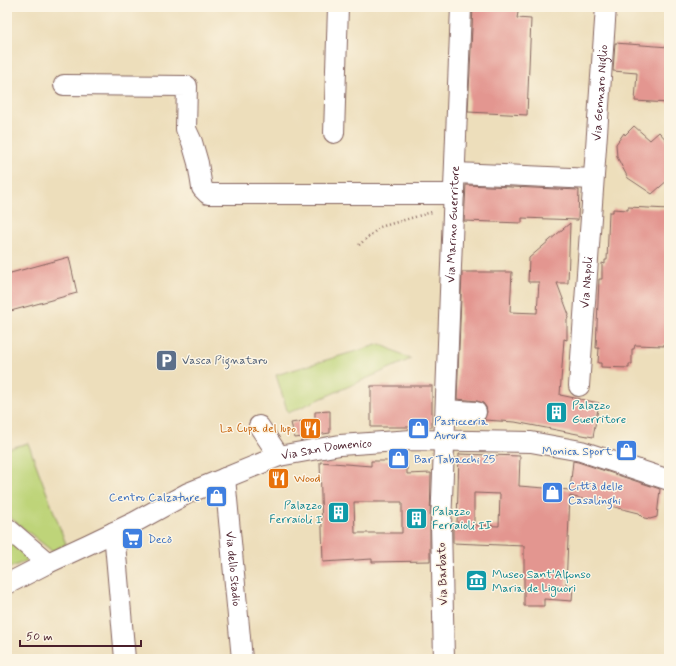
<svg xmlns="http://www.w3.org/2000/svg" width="676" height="666" font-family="Mynerve,sans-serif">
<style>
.green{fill:#bed479;stroke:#847a52}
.building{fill:#e39690;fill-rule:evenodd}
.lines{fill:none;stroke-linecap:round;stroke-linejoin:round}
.minor-casing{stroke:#83625d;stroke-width:22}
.path{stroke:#83625d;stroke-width:2.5;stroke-dasharray:1 3;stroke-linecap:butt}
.minor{stroke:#fff;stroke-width:20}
.labels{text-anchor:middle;stroke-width:3;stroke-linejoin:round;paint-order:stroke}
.street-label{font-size:12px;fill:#4a1f2b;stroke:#fcf5e5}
.service-label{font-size:12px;fill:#4e5e75;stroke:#fcf5e5;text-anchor:start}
.culture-label{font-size:12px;fill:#0d838f;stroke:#fcf5e5;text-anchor:start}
.shop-label{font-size:12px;fill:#366cbe;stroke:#fcf5e5;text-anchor:start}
.food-label{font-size:12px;fill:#c56008;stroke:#fcf5e5;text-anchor:end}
</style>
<rect width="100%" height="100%" fill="#fcf5e5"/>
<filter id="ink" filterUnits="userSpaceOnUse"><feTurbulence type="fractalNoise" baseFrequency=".025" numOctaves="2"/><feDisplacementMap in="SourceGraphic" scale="8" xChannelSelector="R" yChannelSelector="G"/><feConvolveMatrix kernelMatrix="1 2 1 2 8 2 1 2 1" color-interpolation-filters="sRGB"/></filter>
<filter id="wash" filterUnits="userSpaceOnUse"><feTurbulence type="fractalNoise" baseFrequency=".012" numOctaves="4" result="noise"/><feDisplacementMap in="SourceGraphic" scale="16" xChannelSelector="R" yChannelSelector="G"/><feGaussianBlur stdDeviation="0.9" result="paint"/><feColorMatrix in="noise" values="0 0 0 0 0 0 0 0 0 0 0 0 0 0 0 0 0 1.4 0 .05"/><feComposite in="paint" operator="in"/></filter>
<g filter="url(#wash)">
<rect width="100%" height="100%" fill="#eddebb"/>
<g class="green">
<path d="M380 344 411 359 288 413 276 375Z"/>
<path d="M28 443 66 544 52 551 7 515V449Z"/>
<path d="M7 537 33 558 7 569Z"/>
</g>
<g id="blocks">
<g class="building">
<path d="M473 7H519L517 18 531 19 527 115 468 112Z"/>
<path d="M615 43 669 47V103L635 101 637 73 613 71Z"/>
<path d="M634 126 650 140 659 132 669 143V179L652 194 628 178 617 157 616 144 624 133 625 135Z"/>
<path d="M466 185 579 190 578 220 522 218V223L464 221Z"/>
<path d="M628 207 669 209V344H664V346L635 345 634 349H632V364H629V368L601 367V363H598L599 348H596L599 279H602V263L605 264V260H607L609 212H613V209L628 210Z"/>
<path d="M570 223 568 283H557L569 315 567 320V340L564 339 560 395 599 403 593 437 515 422 484 420 487 412 486 407 483 403 477 401 457 399 462 272H512L510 312 537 313 539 282H528L529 258Z"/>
<path d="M69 257 77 293 7 312V274Z"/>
<rect x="371" y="386" width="61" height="41"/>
<path d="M330 411V433L295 438 291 423 315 419V412Z"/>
<path d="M459 454 520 456 519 486 570 490 573 461 578 462 660 489 657 517 650 519 644 518 639 513 570 496 566 585 573 586 572 601 544 599V606H524V546L453 543V524H457ZM474 493 500 494 499 526 474 525Z"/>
<path d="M371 461H407V474L431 473 430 525V561L372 562V559L323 562 320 462 371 466ZM354 502H402V533H355Z"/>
</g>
</g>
</g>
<g filter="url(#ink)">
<use href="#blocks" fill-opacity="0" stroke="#83625d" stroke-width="1"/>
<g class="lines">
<defs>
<g id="minor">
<path d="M64 85 187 86 186 129 192 142 198 163 202 188 208 194H454"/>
<path d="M334 133 338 7"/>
<path d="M455 173 593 179"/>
<path id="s1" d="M579 386 606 7"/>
<path d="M446 410 476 412"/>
<path d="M259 426 279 456"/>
<path id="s2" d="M225 478 242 659"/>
<path d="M7 528 48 563"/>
<path d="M114 532 125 659"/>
<path id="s3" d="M7 584 48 563 89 544 135 522 188 493 208 485 279 456 340 445 412 440 531 442 581 451 669 480"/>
<path id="s4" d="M444 659 441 525 461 7"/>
</g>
</defs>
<use href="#minor" class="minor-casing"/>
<path class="path" d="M359 245 380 227 432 212"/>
<use href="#minor" class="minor"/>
</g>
</g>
<defs>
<symbol id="parking-square" viewBox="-11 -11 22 22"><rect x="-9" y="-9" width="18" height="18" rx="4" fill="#5c6f8a" stroke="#fcf5e5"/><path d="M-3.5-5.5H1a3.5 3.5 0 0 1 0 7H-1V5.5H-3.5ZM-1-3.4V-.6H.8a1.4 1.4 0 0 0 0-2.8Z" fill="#fff"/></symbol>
<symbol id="building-square" viewBox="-11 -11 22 22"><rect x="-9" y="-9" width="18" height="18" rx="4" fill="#0f9aa8" stroke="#fcf5e5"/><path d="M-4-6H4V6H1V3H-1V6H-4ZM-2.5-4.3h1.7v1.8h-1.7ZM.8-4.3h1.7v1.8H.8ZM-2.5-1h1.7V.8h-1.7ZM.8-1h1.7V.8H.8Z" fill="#fff"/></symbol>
<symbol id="restaurant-square" viewBox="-11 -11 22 22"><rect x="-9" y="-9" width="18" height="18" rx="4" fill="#e8710a" stroke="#fcf5e5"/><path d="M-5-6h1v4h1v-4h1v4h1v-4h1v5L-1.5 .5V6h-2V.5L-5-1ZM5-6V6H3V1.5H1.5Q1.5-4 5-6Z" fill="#fff"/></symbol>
<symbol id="shop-square" viewBox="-11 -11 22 22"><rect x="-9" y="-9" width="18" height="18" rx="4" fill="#3f7fe0" stroke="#fcf5e5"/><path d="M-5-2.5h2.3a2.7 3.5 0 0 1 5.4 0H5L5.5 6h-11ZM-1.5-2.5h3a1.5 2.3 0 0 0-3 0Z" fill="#fff"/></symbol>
<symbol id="supermarket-square" viewBox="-11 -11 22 22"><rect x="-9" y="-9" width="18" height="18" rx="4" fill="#3f7fe0" stroke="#fcf5e5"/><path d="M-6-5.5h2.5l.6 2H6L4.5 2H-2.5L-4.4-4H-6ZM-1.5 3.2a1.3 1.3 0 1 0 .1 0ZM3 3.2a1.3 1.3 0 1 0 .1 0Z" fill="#fff"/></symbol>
<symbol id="museum-square" viewBox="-11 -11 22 22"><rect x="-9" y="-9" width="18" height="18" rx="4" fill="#0f9aa8" stroke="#fcf5e5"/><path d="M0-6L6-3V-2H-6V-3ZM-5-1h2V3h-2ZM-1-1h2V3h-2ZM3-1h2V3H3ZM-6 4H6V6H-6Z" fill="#fff"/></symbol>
</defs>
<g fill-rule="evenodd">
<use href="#parking-square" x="154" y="348" width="25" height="25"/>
<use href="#building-square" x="544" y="400" width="25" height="25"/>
<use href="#restaurant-square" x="298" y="416" width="25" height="25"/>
<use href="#shop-square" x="406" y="416" width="25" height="25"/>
<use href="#shop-square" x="614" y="438" width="25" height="25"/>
<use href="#shop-square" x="386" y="446" width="25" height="25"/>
<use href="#restaurant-square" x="266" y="466" width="25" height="25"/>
<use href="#shop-square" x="540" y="480" width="25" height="25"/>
<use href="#shop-square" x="204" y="484" width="25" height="25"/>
<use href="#building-square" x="326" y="500" width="25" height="25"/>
<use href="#building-square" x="404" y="506" width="25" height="25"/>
<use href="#supermarket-square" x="120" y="526" width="25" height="25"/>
<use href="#museum-square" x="464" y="568" width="25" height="25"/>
</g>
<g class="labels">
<g class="street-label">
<text dy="4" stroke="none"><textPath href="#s1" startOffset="294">Via Gennaro Niglio</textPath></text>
<text dy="4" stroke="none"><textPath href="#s4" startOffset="435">Via Marino Guerritore</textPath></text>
<text dy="4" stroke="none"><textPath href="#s1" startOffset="104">Via Napoli</textPath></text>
<text dy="4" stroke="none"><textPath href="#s3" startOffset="349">Via San Domenico</textPath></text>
<text dy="4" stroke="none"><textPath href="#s2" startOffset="91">Via dello Stadio</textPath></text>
<text transform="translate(442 574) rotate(-92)" y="4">Via Barbato</text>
</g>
<g class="service-label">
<text x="182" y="364">Vasca Pignataro</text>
</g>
<g class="culture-label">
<text x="572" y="409">Palazzo<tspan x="572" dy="14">Guerritore</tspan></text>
<text x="322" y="509" text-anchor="end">Palazzo<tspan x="322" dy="14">Ferraioli I</tspan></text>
<text x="432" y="515">Palazzo<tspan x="432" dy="14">Ferraioli II</tspan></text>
<text x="492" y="578">Museo Sant'Alfonso<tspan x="492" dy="14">Maria de Liguori</tspan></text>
</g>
<g class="shop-label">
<text x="434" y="425">Pasticceria<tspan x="434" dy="14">Aurora</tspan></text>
<text x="612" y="455" text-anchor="end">Monica Sport</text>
<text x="414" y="463">Bar Tabacchi 25</text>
<text x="568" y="490">Città delle<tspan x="568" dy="14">Casalinghi</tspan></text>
<text x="200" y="501" text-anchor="end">Centro Calzature</text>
<text x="148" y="543">Decò</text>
</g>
<g class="food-label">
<text x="296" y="432">La Cupa del lupo</text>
<text x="294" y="482" text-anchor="start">Wood</text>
</g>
</g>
<rect width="676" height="666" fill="none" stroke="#fcf5e5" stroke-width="24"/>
<path d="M20 640v6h121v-6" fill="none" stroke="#4a1f2b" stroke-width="2"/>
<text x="26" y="640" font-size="12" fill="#4a1f2b" stroke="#fcf5e5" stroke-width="3" paint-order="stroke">50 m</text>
</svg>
